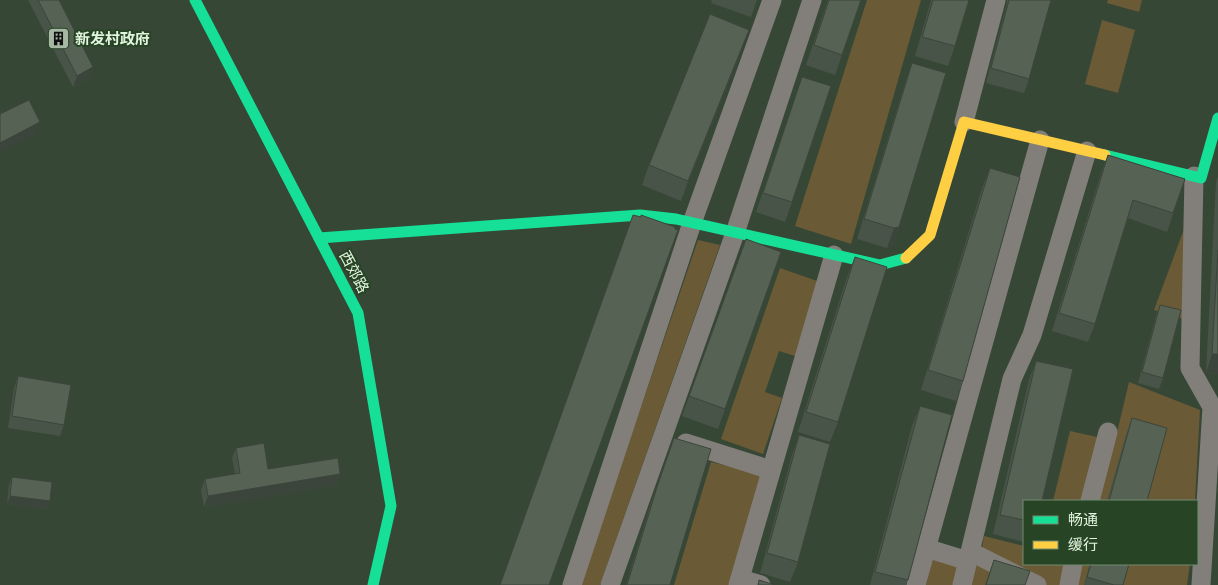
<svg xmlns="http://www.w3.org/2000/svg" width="1218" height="585" font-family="'DejaVu Sans','Noto Sans SC',sans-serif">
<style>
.green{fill:#6a5a36}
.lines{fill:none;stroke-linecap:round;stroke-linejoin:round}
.street{stroke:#827f7b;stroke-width:19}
.fast{stroke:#16e098;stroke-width:11}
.slow{stroke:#ffcf43;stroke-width:11}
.wall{fill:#495448}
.shaded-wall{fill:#3c453b}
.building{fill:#556254;stroke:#3c453b}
.labels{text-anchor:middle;stroke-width:4;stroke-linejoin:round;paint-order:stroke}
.poi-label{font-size:15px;font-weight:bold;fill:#e2f4e0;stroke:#274424;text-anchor:start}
.street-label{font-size:15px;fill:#e2f4e0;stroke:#274424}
</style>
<rect width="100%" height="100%" fill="#374736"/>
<g class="green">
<path d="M867 0H921L851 244 795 226Z"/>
<path d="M1108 0H1142L1139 12 1107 3Z"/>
<path d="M1102 20 1135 30 1118 93 1085 84Z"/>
<path d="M1187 221 1183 319 1154 310Z"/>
<path d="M698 240 720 245 600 585H580Z"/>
<path d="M780 268 820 282 795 356 779 351 765 392 782 398 763 454 721 439Z"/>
<path d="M1129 382 1200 410 1195 501H1053L1070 431 1115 441Z"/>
<path d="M711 462 762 474 729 585H674Z"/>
<path d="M984 536 1024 546V564H1090L1084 585H926L932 558 979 566Z"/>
<path d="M1127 564H1190L1187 585H1122Z"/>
</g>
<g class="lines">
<g class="street">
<path d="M964 122 996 0"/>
<path d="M1194 176 1190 368 1212 407 1201 585"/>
<path d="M686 443 771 470"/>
<path d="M1090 501 1108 432"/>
<path d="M926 548 968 561"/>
<path d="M971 552 1037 585"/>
<path d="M740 579 761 585"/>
<path d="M572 585 692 223 772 0"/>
<path d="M610 585 735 233 812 0"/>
<path d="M738 585 834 255"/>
<path d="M916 585 1040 140"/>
<path d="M962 585 1012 379 1032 335 1087 151"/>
<path d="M1069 585 1073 564"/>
</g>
<g class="fast">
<path d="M195 0 358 313 391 506 373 585"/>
<path d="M1105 155 1201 178 1218 118"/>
<path d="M319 238 640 215 676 219 880 265 906 258"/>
</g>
<path class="slow" d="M906 258 930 235 964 122 1105 155"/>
</g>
<g class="wall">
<path d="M28 0H59L89 79 73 87Z"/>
<path d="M712 0H757L751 17 711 3Z"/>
<path d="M828 0H861L835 75 806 65Z"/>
<path d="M931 0H969L955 46 948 66 915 56Z"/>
<path d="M1007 0H1051L1029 79 1024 93 986 83 1007 3Z"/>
<path d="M742 50 681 201 642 185 649 165Z"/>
<path d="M912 63 899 227 892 247 887 248 857 239 905 83Z"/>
<path d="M802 77 792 202 785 222 756 212Z"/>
<path d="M1108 155 1185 179 1167 232 1128 218 1095 324 1088 342 1052 331 1101 173Z"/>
<path d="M990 168 963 381 956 401 921 390 982 188Z"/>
<path d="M1218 176V374L1206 373 1216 182Z"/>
<path d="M746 239 781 252 718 429 682 416Z"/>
<path d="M855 257 838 422 830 442 798 432 847 277Z"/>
<path d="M1160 305 1163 378 1159 389 1138 383 1156 316Z"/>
<path d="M1036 361 1024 501V542L993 534 1029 380Z"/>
<path d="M18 376 64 425 60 436 8 428 14 388Z"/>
<path d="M920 406 908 580 906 585H870L912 426Z"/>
<path d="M1132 418 1147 501H1107L1125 438Z"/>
<path d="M799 435 798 562 790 582 760 573 792 455Z"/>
<path d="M674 438 670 585H626L651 503Z"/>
<path d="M236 448 268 469 340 474 336 485 204 507 201 490 205 479 235 474 232 458Z"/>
<path d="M12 477 47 509 7 504 9 485Z"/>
<path d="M994 560 1025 585H985Z"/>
<path d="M1090 564H1129L1123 585H1084Z"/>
</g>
<g class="shaded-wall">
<path d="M749 30 742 50 681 201 688 181Z"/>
<path d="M93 67 89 79 73 87 77 76Z"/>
<path d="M40 122 36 134 0 152V143Z"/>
<path d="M899 227 892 247 887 248 894 228Z"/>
<path d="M1212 354H1218V374L1206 373Z"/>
<path d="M340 474 336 485 204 507 208 496Z"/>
<path d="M10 496 50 501 47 509 7 504Z"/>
</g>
<g class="building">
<path d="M38 0H59L93 67 77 76Z"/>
<path d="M829 0H861L842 55 814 45Z"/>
<path d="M933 0H969L955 46 922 37Z"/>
<path d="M1009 0H1051L1029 79 991 68Z"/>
<path d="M710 14 749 30 688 181 649 165Z"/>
<path d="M912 63 946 73 899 227 894 228 864 219Z"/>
<path d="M802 77 831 86 792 202 763 193Z"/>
<path d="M29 100 40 122 0 143V114Z"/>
<path d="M1108 155 1185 179 1173 213 1133 200 1095 324 1059 313Z"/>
<path d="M990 168 1020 177 963 381 928 370Z"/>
<path d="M633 215 641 217V215L675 227V229L678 230 549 585H500Z"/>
<path d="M746 239 781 252 725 409 689 396Z"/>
<path d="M1218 250V354H1212Z"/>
<path d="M855 257 887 267 838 422 806 412Z"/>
<path d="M1160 305 1181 310 1163 378 1142 372Z"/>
<path d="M1036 361 1073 369 1042 501H1024V520L1000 515Z"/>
<path d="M18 376 71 385 64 425 12 416Z"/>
<path d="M920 406 952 415 908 580 875 572Z"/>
<path d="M1132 418 1167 428 1147 501H1109Z"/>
<path d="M799 435 830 444 798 562 767 553Z"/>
<path d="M674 438 711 449 670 585H627L658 484Z"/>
<path d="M264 443 268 469 338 458 340 474 208 496 205 479 240 473 236 448Z"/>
<path d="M12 477 52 482 50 501 10 496Z"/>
<path d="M994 560 1030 571 1025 585H986Z"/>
<path d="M1091 564H1129L1123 585H1114L1087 577Z"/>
<path d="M759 580 775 585H758Z"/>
</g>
<defs>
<symbol id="building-square" viewBox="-11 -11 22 22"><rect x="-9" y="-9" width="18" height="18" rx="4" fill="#a6b7a4" stroke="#274424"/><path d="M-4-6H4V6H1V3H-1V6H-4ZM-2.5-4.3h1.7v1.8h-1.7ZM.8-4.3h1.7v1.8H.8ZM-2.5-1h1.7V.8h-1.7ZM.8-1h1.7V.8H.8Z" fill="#111"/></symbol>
</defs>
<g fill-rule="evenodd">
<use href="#building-square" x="46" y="26" width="25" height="25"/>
</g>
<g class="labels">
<g class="poi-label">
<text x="75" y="44">新发村政府</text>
</g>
<g class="street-label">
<text transform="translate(354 272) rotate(62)" y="5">西郊路</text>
</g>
</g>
<rect x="1023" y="500" width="175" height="65" fill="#274424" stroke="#728a6f"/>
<rect x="1033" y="516" width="25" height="8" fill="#16e098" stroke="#728a6f"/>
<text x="1068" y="525" font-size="15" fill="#e2f4e0">畅通</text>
<rect x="1033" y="541" width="25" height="8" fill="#ffcf43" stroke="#728a6f"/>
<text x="1068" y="550" font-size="15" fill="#e2f4e0">缓行</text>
</svg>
